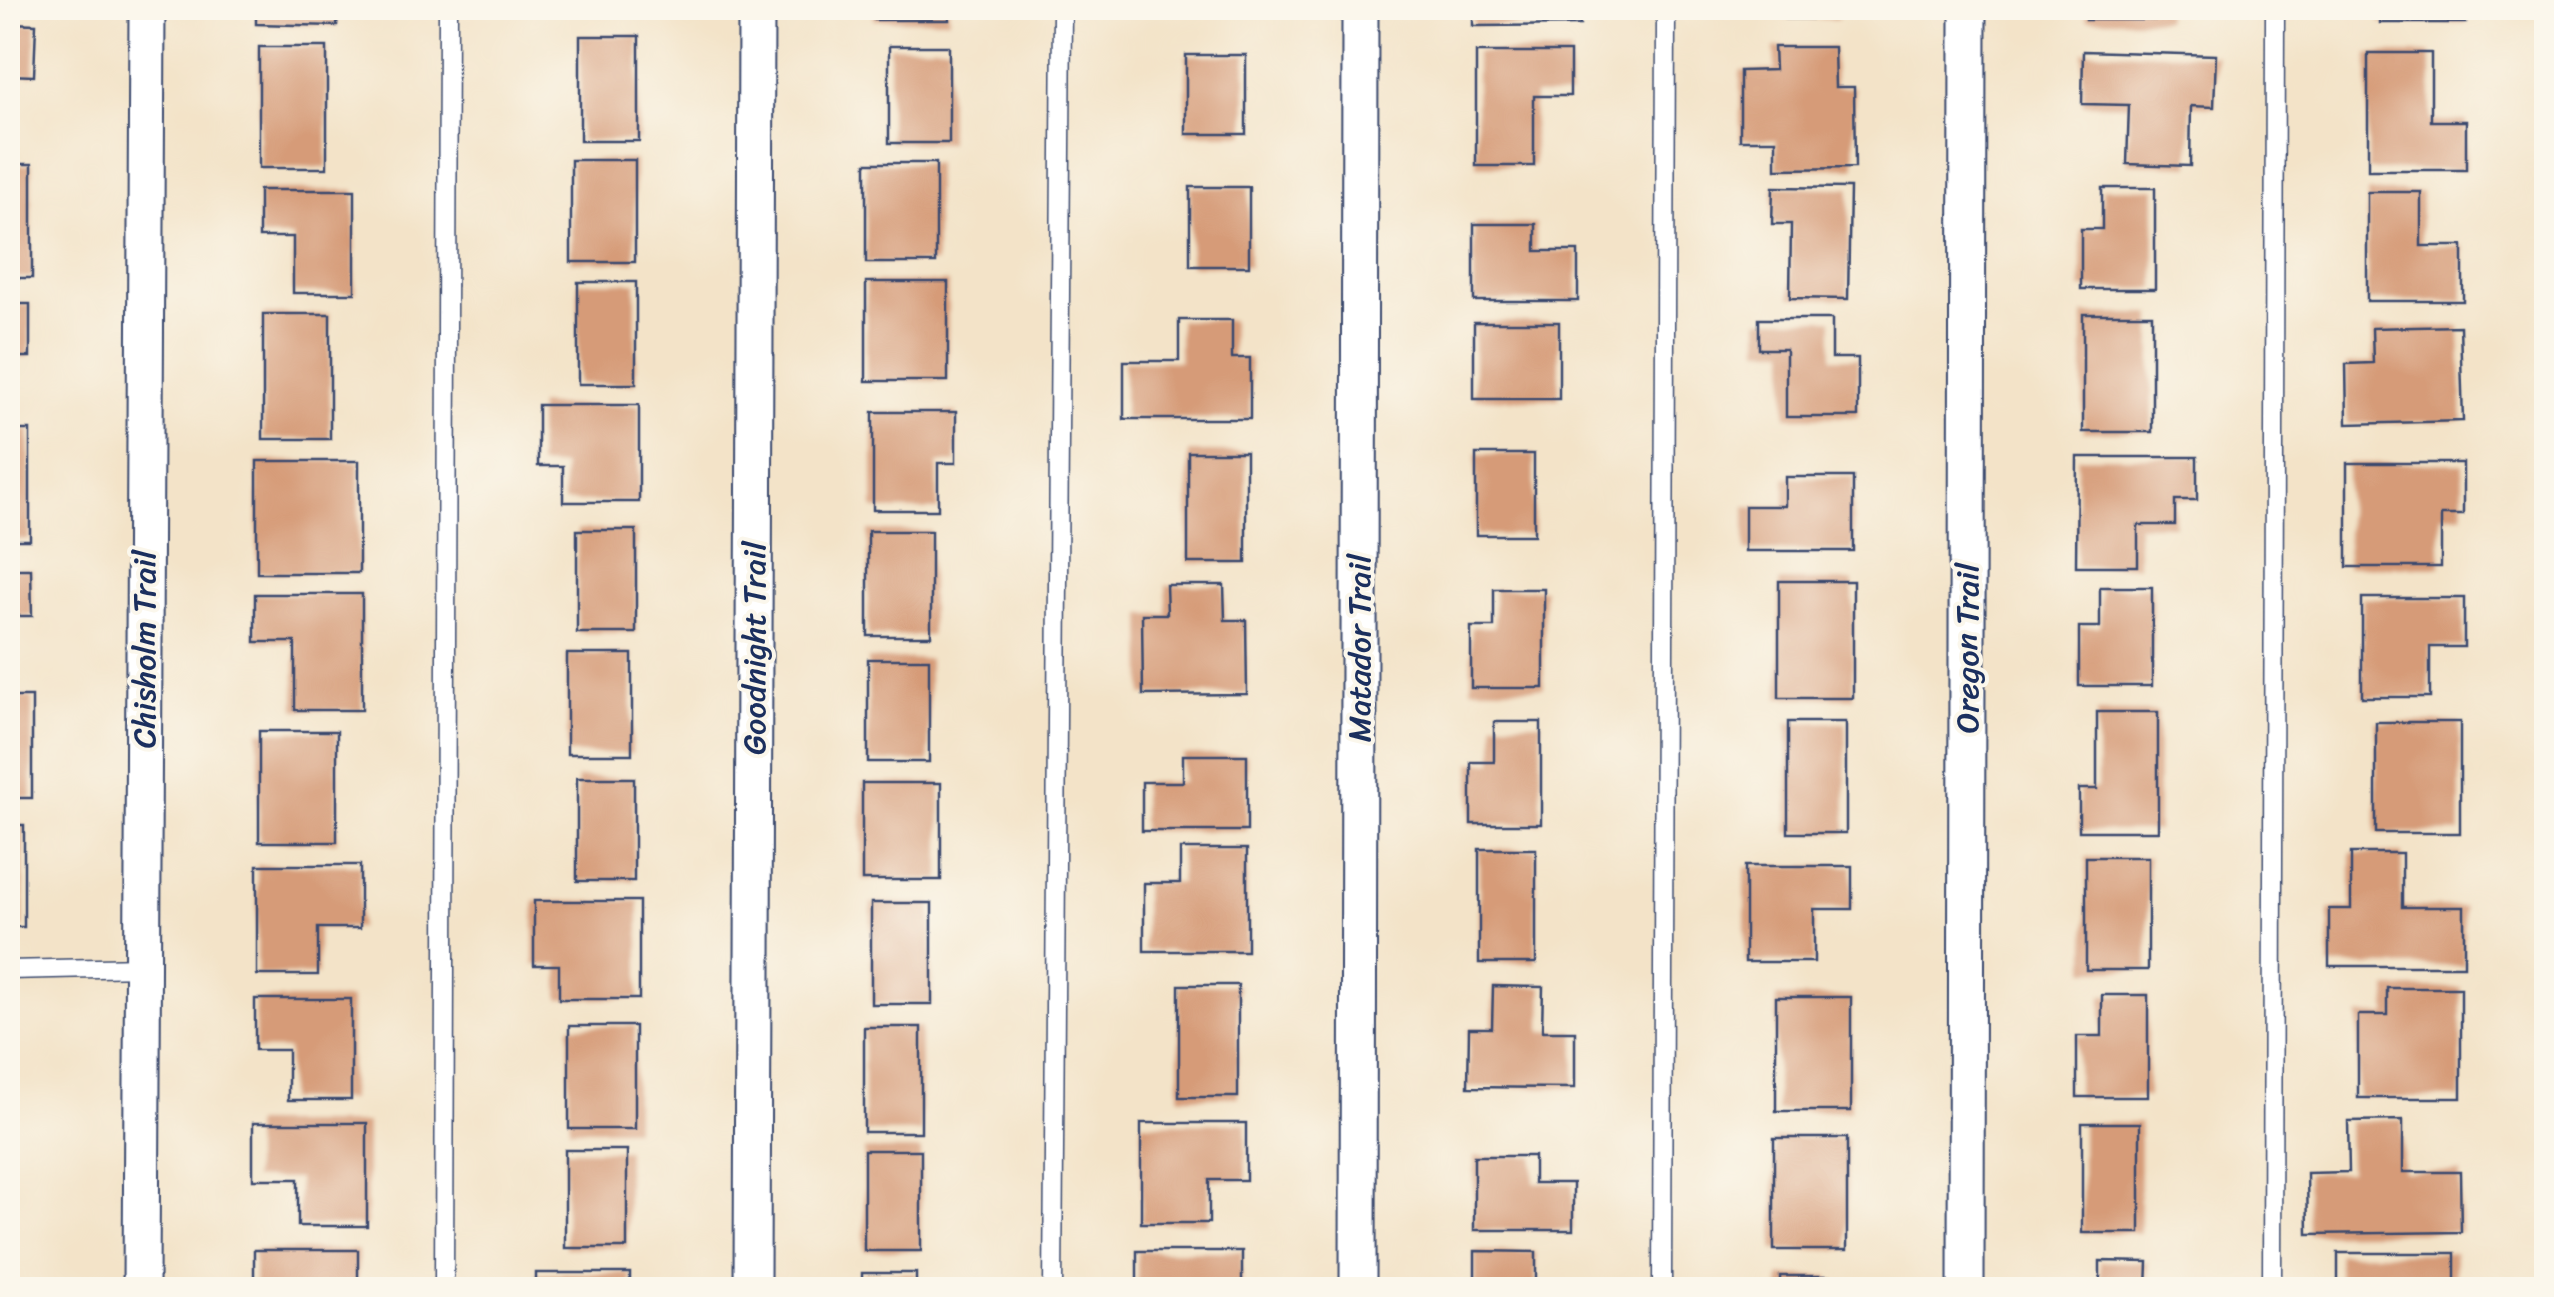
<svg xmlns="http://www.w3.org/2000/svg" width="2554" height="1297" font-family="Sriracha,sans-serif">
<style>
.building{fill:#d69b78}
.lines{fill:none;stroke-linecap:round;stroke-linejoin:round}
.service-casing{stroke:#3b4a6e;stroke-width:21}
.minor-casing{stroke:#3b4a6e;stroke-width:39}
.service{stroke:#fff;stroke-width:18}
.minor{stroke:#fff;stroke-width:35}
.labels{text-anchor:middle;stroke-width:8;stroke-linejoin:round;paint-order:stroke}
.street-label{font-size:32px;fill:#1b2f5e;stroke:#fbf7ec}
</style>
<rect width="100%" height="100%" fill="#fbf7ec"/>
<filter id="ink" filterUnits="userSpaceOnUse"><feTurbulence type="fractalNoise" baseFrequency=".01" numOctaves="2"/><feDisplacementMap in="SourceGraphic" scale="20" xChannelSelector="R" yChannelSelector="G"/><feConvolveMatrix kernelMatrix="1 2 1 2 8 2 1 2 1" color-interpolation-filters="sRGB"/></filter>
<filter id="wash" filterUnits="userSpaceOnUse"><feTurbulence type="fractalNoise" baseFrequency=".0048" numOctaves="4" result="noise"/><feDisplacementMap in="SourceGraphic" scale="40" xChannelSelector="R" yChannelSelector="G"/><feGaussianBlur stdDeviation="2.25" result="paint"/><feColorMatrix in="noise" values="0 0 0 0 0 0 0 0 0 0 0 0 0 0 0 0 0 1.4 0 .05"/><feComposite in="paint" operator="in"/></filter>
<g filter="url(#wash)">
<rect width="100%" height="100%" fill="#f3e3c8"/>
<g id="blocks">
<g class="building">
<path d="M256 8H338L337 26 256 24Z"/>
<rect x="874" y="8" width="75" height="12"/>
<path d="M1473 8H1579L1580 25 1473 26Z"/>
<rect x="1785" y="8" width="53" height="11"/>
<rect x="2086" y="8" width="80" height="12"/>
<rect x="2380" y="8" width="86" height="15"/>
<path d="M8 23 36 24 34 76 8 75Z"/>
<rect x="580" y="36" width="59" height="105"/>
<rect x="889" y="46" width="60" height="97"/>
<rect x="259" y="47" width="68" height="121"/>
<path d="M1774 47H1834L1835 87H1854L1855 168 1776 169V140H1740V71L1775 70Z"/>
<path d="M2083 51 2216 55 2214 107 2191 106 2190 166 2127 164 2129 105 2082 104Z"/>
<path d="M1476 52H1570V96H1534V166H1476Z"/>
<path d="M2368 53H2431V121H2466V170H2368Z"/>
<rect x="1186" y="55" width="60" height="79"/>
<rect x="571" y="160" width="64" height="102"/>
<rect x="866" y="163" width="70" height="100"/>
<rect x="8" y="164" width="24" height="114"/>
<rect x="1190" y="187" width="59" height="79"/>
<path d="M1773 187 1850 188 1848 299 1790 298 1791 224H1772Z"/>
<path d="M2102 188H2155V289H2081V229H2102Z"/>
<path d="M259 190H355V293H293V237H259Z"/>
<path d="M2367 192H2421V246H2463V301H2367Z"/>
<path d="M1474 224H1536V251H1578V301H1474Z"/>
<rect x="578" y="282" width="58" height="102"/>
<rect x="866" y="282" width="82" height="99"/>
<rect x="8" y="304" width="22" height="53"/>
<rect x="263" y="314" width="67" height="125"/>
<rect x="2083" y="314" width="69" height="118"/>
<path d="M1759 319H1832V358H1858V417H1786V349H1759Z"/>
<path d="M1179 320H1232V358H1250V419H1124V361H1179Z"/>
<rect x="1474" y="322" width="85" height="77"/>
<path d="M2460 326 2463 421 2347 424 2346 364 2373 363 2372 328Z"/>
<path d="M538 405H639V502H563V466H538Z"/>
<path d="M873 412H956V463H938V510H873Z"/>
<rect x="8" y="430" width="22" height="110"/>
<rect x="1188" y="452" width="58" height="111"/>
<rect x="1476" y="454" width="58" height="81"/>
<path d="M2077 457H2197V500H2175V525H2138V566H2076Z"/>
<rect x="257" y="461" width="102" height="112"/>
<path d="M2347 463H2463V515H2441V567H2347Z"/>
<path d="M1785 477H1853V551H1745V506H1785Z"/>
<rect x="577" y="530" width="59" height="103"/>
<rect x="868" y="531" width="63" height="105"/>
<path d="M8 569H31L32 616H8Z"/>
<rect x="1779" y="581" width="74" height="117"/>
<path d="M1166 585H1224L1225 620H1246L1247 694 1143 695 1142 614H1167Z"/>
<path d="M2100 587H2152V686H2079V627H2100Z"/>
<path d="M1494 589H1544V688H1471V627H1494Z"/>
<path d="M255 594H362V710H295V642H255Z"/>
<path d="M2362 598H2464V647H2430V697H2362Z"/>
<rect x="567" y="654" width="65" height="100"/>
<rect x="868" y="659" width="61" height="103"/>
<rect x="8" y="697" width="24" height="101"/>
<path d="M2097 712H2158V831H2079V789H2097Z"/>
<path d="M1494 722H1541V824H1471V762H1494Z"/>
<rect x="1788" y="722" width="58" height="111"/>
<rect x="2376" y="722" width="84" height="111"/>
<rect x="259" y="731" width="78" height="111"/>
<path d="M1183 755H1247V831H1142V782H1183Z"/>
<rect x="577" y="778" width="57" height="103"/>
<rect x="862" y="783" width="79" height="97"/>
<rect x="8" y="825" width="16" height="102"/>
<path d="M1180 849H1247V951H1144V883H1180Z"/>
<rect x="1479" y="849" width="57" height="114"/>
<path d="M2351 853H2402V907H2464V966H2329V909H2351Z"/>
<rect x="2086" y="857" width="62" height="113"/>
<path d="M257 865H360V928H318V975H257Z"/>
<path d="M1745 866H1852V909H1814V962H1745Z"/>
<path d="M534 901H639V999H559V965H534Z"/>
<rect x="871" y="903" width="61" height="101"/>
<rect x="1179" y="985" width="59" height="112"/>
<path d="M1493 986 1543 987 1542 1031H1575V1088L1468 1087 1469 1028H1492Z"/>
<path d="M2387 988H2461V1098H2358V1015H2387Z"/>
<path d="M2102 995H2148V1097H2077V1036H2102Z"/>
<rect x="1776" y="997" width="75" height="114"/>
<path d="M255 999H351V1100H288V1050H255Z"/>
<rect x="569" y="1026" width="66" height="103"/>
<rect x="864" y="1027" width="57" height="105"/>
<path d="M2403 1120V1172H2460L2461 1232 2308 1234 2307 1173 2349 1172 2348 1121Z"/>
<path d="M253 1123H367V1226H298V1179H253Z"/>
<path d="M1141 1123H1246V1180H1209V1223H1141Z"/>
<rect x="2082" y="1123" width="58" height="110"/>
<rect x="1774" y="1138" width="73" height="112"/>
<rect x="565" y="1150" width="62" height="98"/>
<rect x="864" y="1150" width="57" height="101"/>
<path d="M1474 1156H1534V1183H1573V1230H1474Z"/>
<rect x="254" y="1250" width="104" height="40"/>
<rect x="1137" y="1251" width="105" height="39"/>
<path d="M1475 1251 1536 1252V1290H1475Z"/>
<rect x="2338" y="1253" width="117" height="37"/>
<path d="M2100 1261 2148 1262 2147 1290H2100Z"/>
<rect x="536" y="1273" width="94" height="17"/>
<rect x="862" y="1273" width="54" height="17"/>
<rect x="1780" y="1276" width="49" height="14"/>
</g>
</g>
</g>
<g filter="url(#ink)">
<use href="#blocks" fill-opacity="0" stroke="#3b4a6e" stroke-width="2.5"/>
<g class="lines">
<defs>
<g id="service">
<path d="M8 970 142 967"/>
<path d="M444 1290 448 8"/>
<path d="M1053 1290 1062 8"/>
<path d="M1662 1290 1666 8"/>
<path d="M2272 1290 2275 8"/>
</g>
<g id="minor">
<path d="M141 1290 147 8"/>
<path d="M752 1290 756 8"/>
<path d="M1358 1290 1360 8"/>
<path d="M1966 1290 1968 8"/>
</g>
</defs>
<use href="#service" class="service-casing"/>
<use href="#minor" class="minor-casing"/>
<use href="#service" class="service"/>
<use href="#minor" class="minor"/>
</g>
</g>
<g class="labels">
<g class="street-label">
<text transform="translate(754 648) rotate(-90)" y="11">Goodnight Trail</text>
<text transform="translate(1359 648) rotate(-90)" y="11">Matador Trail</text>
<text transform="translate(1967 648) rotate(-90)" y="11">Oregon Trail</text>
<text transform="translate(144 649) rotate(-90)" y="11">Chisholm Trail</text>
</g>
</g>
<rect width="2554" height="1297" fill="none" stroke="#fbf7ec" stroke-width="40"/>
</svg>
